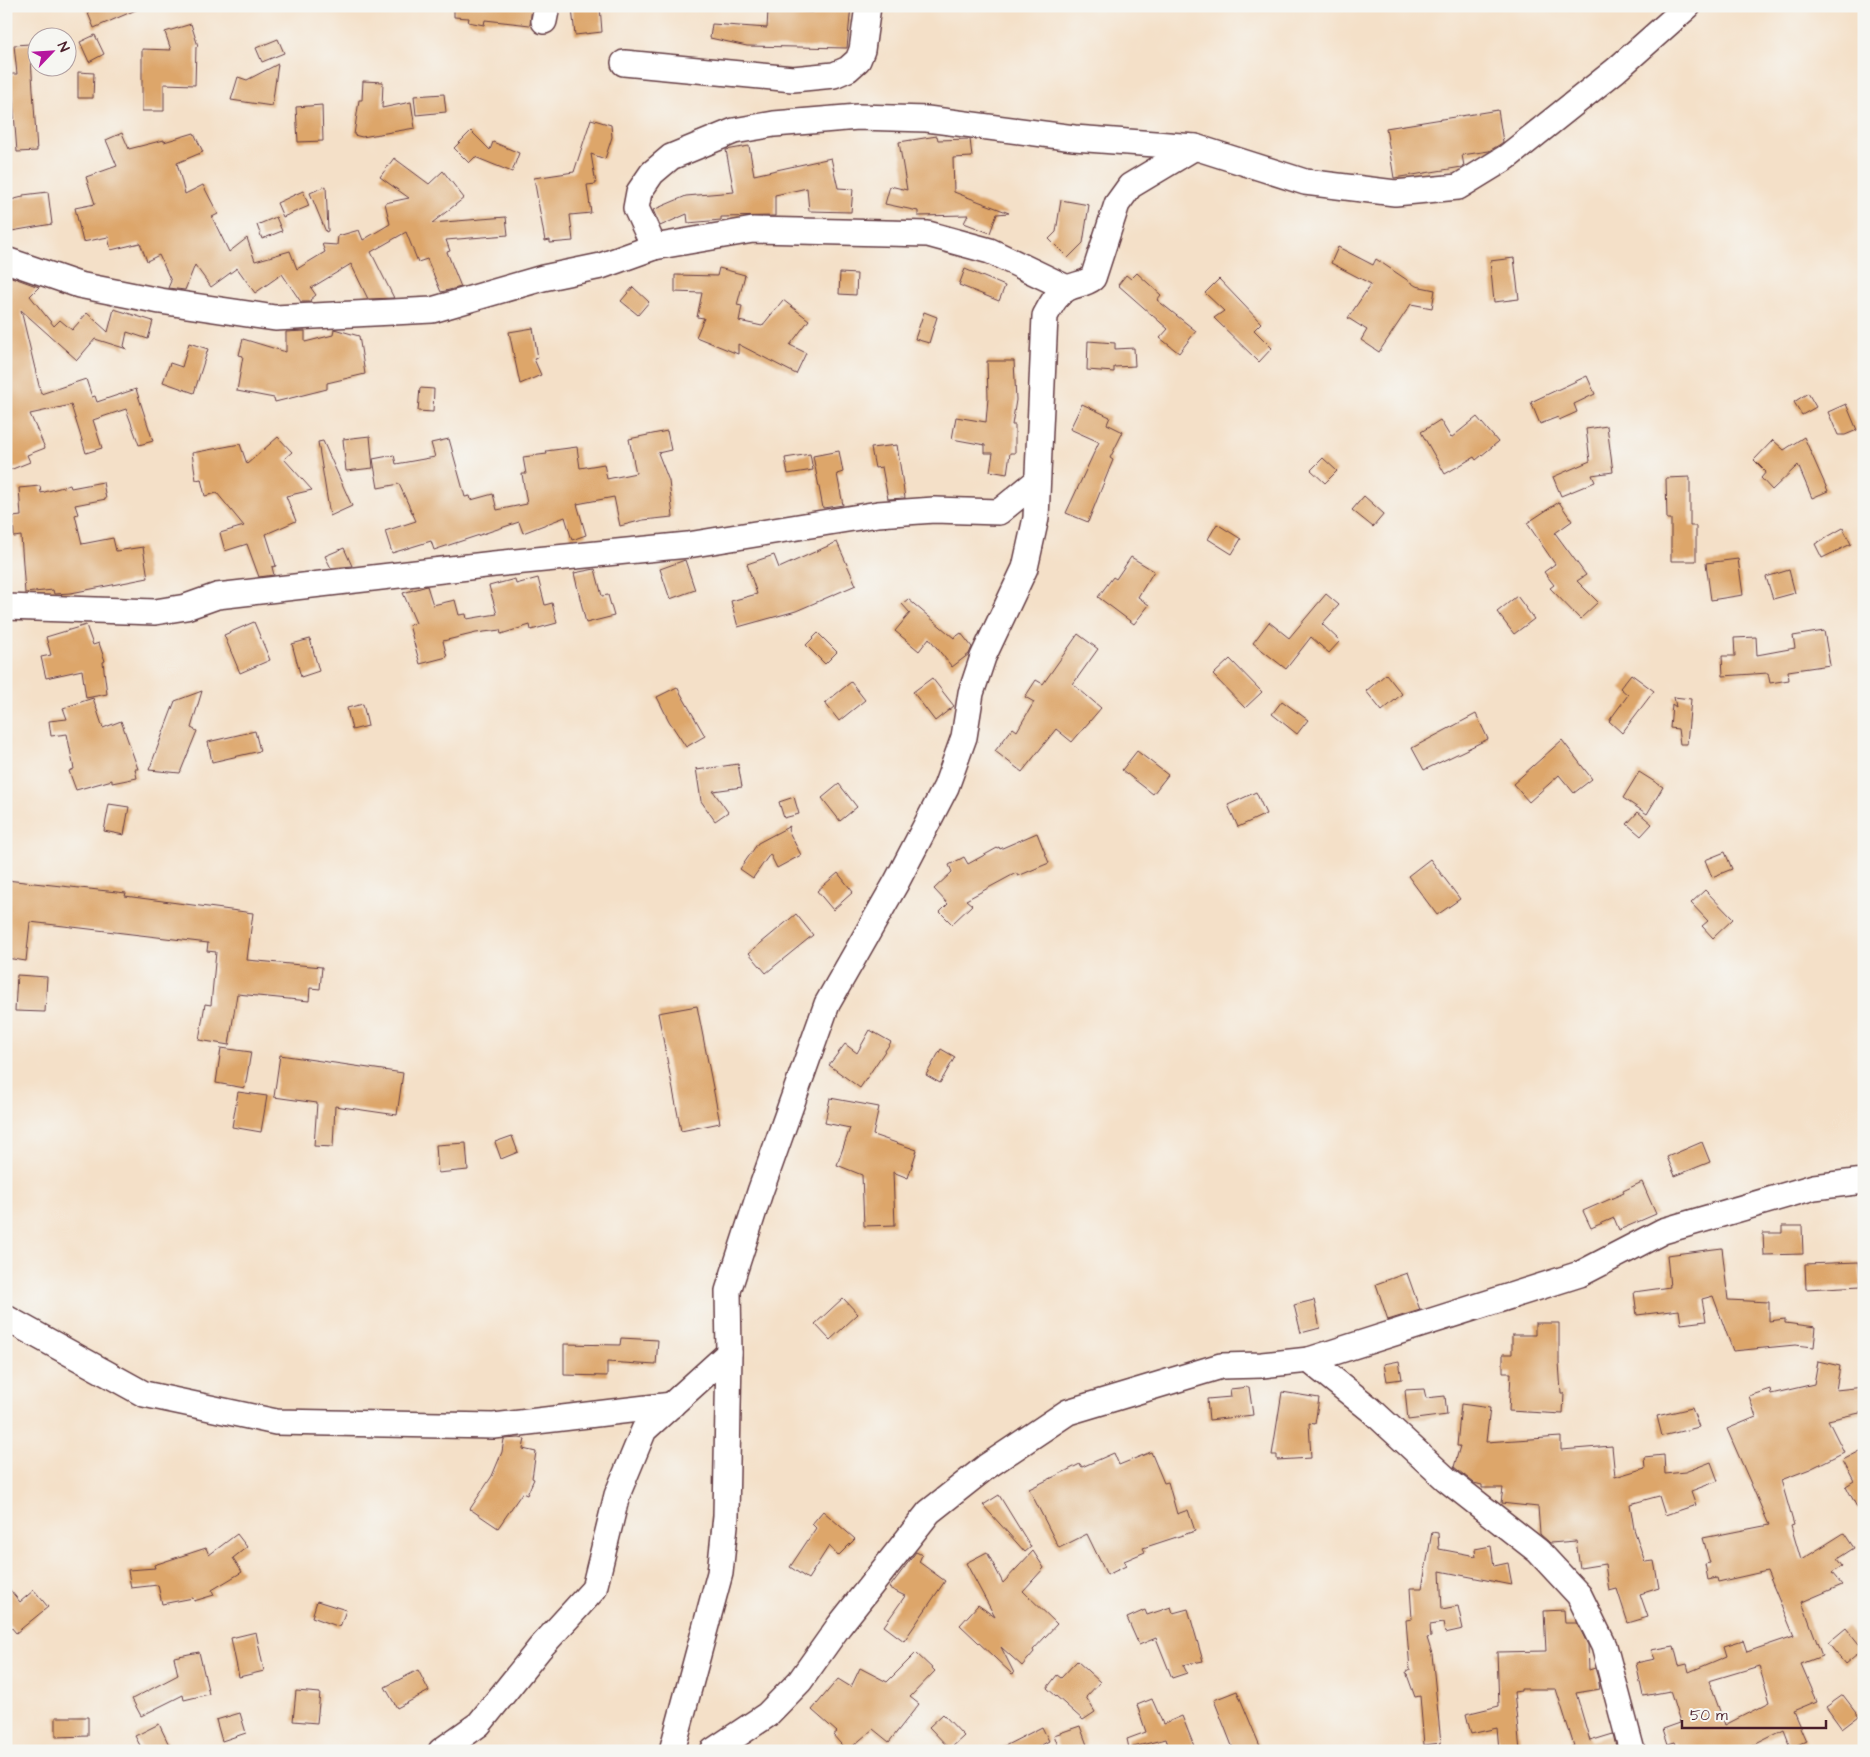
<svg xmlns="http://www.w3.org/2000/svg" width="1870" height="1757" font-family="'Architects Daughter',sans-serif">
<style>
.building{fill:#dda66b;fill-rule:evenodd}
.lines{fill:none;stroke-linecap:round;stroke-linejoin:round}
.minor-casing{stroke:#643c43;stroke-width:28}
.minor{stroke:#fff;stroke-width:25}
</style>
<rect width="100%" height="100%" fill="#f6f6f2"/>
<filter id="ink" filterUnits="userSpaceOnUse"><feTurbulence type="fractalNoise" baseFrequency=".02" numOctaves="2"/><feDisplacementMap in="SourceGraphic" scale="10" xChannelSelector="R" yChannelSelector="G"/><feConvolveMatrix kernelMatrix="1 2 1 2 8 2 1 2 1" color-interpolation-filters="sRGB"/></filter>
<filter id="wash" filterUnits="userSpaceOnUse"><feTurbulence type="fractalNoise" baseFrequency=".0096" numOctaves="4" result="noise"/><feDisplacementMap in="SourceGraphic" scale="20" xChannelSelector="R" yChannelSelector="G"/><feGaussianBlur stdDeviation="1.12" result="paint"/><feColorMatrix in="noise" values="0 0 0 0 0 0 0 0 0 0 0 0 0 0 0 0 0 1.4 0 .05"/><feComposite in="paint" operator="in"/></filter>
<g filter="url(#wash)">
<rect width="100%" height="100%" fill="#f4e0c8"/>
<g id="blocks">
<g class="building">
<path d="M85 6H145L94 28Z"/>
<path d="M454 6H532L530 25 485 20 484 25 468 22 469 18 454 17Z"/>
<path d="M600 6 602 32 575 35 572 9Z"/>
<path d="M812 6H851L847 48 747 46 710 38 712 24 767 28 768 10 812 12Z"/>
<path d="M191 24 198 46 196 47 195 85 164 84V111H142V49L171 50 165 32Z"/>
<path d="M95 35 104 54 89 62 80 42Z"/>
<path d="M278 39 284 53 262 62 256 48Z"/>
<path d="M30 44 37 151 17 152 11 74H17L14 45Z"/>
<path d="M278 64 272 106 231 100 238 77 247 80Z"/>
<path d="M78 72 94 73 93 98H78Z"/>
<path d="M363 81 383 82 382 108 411 102 415 128 362 137 354 135 359 100H362Z"/>
<path d="M444 94 446 112 416 115 414 96Z"/>
<path d="M322 105 323 141 298 142 296 107Z"/>
<path d="M1498 110 1503 142 1499 145 1489 151 1462 155 1464 166 1462 167 1394 178 1386 128Z"/>
<path d="M591 119 611 125 612 137 605 159 591 154 596 184 587 185 591 213 570 215 573 241 550 243V240L545 241 534 178 574 172Z"/>
<path d="M471 131 490 150 493 142 519 153 512 172 475 157 469 163 454 148Z"/>
<path d="M122 133 129 149 164 140V142L194 133 203 152 177 163 185 194 203 185 218 214 212 217 229 252 247 238 255 261 290 251 297 269 325 252 322 244 337 245 338 236 359 230 363 240 390 224 385 203 409 198 380 177 394 158 429 184 443 171 464 198 432 223 506 217 508 235 446 240 450 251 447 252 461 287 441 292 427 259 418 262 406 232 371 252 394 298 368 299 351 264 311 288 316 295 310 300 311 302H301L282 274 255 293 237 268 211 287 195 265 185 290 168 288 171 281 159 255 147 261 140 243 111 250 108 237 83 242 75 208 95 204 86 177 117 166 106 140Z"/>
<path d="M937 136 938 140 970 139 972 157 953 158 954 192 1009 213 997 214 990 233 964 223 968 215 918 216V211L885 204 890 186 907 190 899 142Z"/>
<path d="M749 146 754 175 831 158 838 188 853 189 851 212 809 211 807 188 775 195V216L721 217V220L688 223 687 214 660 226 653 210 686 196 734 192 726 150Z"/>
<path d="M326 186 328 231 326 232 310 193Z"/>
<path d="M303 191 309 206 283 217 277 203Z"/>
<path d="M48 192 52 224 6 232V201L23 197V195Z"/>
<path d="M1061 200 1089 205 1083 243 1068 258 1049 239 1056 232Z"/>
<path d="M276 217 282 231 262 239 257 225Z"/>
<path d="M1338 247 1373 265 1376 259 1416 286 1435 290 1432 308 1411 304 1379 352 1361 340 1367 330 1348 318 1371 284 1331 263Z"/>
<path d="M1514 258 1519 299 1494 302 1490 261Z"/>
<path d="M719 268 745 275 737 305 742 306 739 321 762 326 783 300 809 320 790 345 806 353 796 374 738 344V354L696 337 704 318 697 317 702 293 675 292V275L717 276Z"/>
<path d="M965 269 1005 286 999 301 959 285Z"/>
<path d="M840 273 857 274 856 295 839 294Z"/>
<path d="M1137 273 1161 295 1157 300 1196 331 1179 353 1160 338 1168 329 1118 285 1126 275 1131 279Z"/>
<path d="M6 275 39 287 30 296 54 326 60 320 72 330 87 313 108 332 114 309 153 321 148 339 127 332 124 346 127 349 95 339 77 360 21 310 41 394 86 379 92 397 95 396 97 402 136 389 153 441 139 445 126 409 93 420 102 448 86 453 71 405 30 414 45 448 27 455 30 462 10 470 6 461Z"/>
<path d="M1219 279 1261 323 1254 330 1272 348 1259 362 1214 318 1224 311 1205 293Z"/>
<path d="M633 287 649 302 638 315 621 301Z"/>
<path d="M924 312 937 317 929 343 915 339Z"/>
<path d="M533 328 538 358 534 359 541 375 520 384 509 332Z"/>
<path d="M334 329 359 336 365 374 327 383V389L275 402 274 398 237 391 243 356 239 355 243 339 286 352V332L305 331V342L333 335Z"/>
<path d="M1088 341 1115 343V349L1134 348 1135 366 1114 367V372L1087 370Z"/>
<path d="M189 343 208 349 194 393 163 382 170 363 182 367Z"/>
<path d="M987 361H1014L1016 400 1012 425H1015V453H1010L1007 474 990 471 993 453H985V445L952 439 956 417 986 422 988 398Z"/>
<path d="M1587 376 1595 394 1574 404 1577 412 1559 420 1558 417 1540 424 1531 402Z"/>
<path d="M420 388 434 389 433 412 418 411Z"/>
<path d="M1808 393 1816 407 1802 415 1794 402Z"/>
<path d="M1082 404 1110 417 1107 424 1123 432 1110 458 1113 460 1088 522 1066 513 1099 442 1070 429Z"/>
<path d="M1846 404 1857 430 1845 435H1838L1828 412Z"/>
<path d="M1477 417 1498 442 1476 460 1474 457 1445 474 1421 432 1440 420 1451 438Z"/>
<path d="M1607 426 1613 472 1592 475 1595 482 1561 496 1553 477 1590 461 1586 429Z"/>
<path d="M667 431 671 450 658 453 669 481 673 517 643 520 620 526 614 497 577 504 586 535 572 540 565 517 523 533 519 522 434 550 431 541 392 553 385 531 416 521 399 484 378 488 373 459 394 455 396 464 435 457 431 443 449 439 465 497 470 496 471 500 493 494 497 510 527 504 522 474H526L523 457 547 454 546 451 577 447 580 468 604 464 607 479 636 473 629 439Z"/>
<path d="M370 436 373 468 346 471 343 439Z"/>
<path d="M278 437 292 452 284 459 312 490 286 496 296 521 266 534 276 566 272 567 274 575 259 577 247 544 225 551 220 533 244 526 217 493 205 496 201 479 196 480 192 453 240 444 247 464Z"/>
<path d="M1804 437 1828 491 1812 498 1798 465 1772 490 1761 478 1766 472 1754 460 1773 440 1784 450Z"/>
<path d="M323 441 352 506 330 516 318 442Z"/>
<path d="M897 445 905 498 888 499 882 467 875 468 871 448Z"/>
<path d="M839 451 843 472 837 474 843 505 823 508 813 456Z"/>
<path d="M810 454 813 470 788 474 785 458Z"/>
<path d="M1323 458 1337 471 1325 483 1311 470Z"/>
<path d="M1690 477V526H1696V561H1671V519H1667L1666 478Z"/>
<path d="M103 482 106 499 75 505 78 514 75 515 82 544 113 538 116 551 143 547 148 578 71 593 54 594 53 590 25 593 21 536 14 537 13 517 21 516 19 488 40 486 41 493 70 485 71 488Z"/>
<path d="M1364 496 1384 514 1373 527 1352 510Z"/>
<path d="M1559 502 1572 521 1555 533 1586 575 1577 581 1598 602 1580 619 1550 588 1554 585 1544 572 1555 564 1527 523Z"/>
<path d="M1217 524 1241 539 1232 554 1208 539Z"/>
<path d="M1843 528 1851 544 1822 558 1815 544Z"/>
<path d="M837 542 856 585 796 611 738 627 731 601 757 594 747 564 774 555 779 568Z"/>
<path d="M344 548 352 566 331 568 325 556Z"/>
<path d="M1131 557 1154 571 1138 597 1149 605 1134 624 1098 597 1113 577 1116 579Z"/>
<path d="M1738 559 1743 595 1711 600 1706 563Z"/>
<path d="M685 560 695 590 670 599 660 569Z"/>
<path d="M595 569 602 596 608 595 614 616 586 623 574 573Z"/>
<path d="M1789 570 1795 593 1773 599 1766 577Z"/>
<path d="M538 578 545 605 552 603 557 623 531 630 530 625 501 634 500 630 476 633 443 641 447 657 420 664 409 625 416 623 403 593 427 586 433 605 455 600 459 615 466 614 467 619 497 614 489 586 515 579 516 584Z"/>
<path d="M1326 594 1339 605 1322 624 1340 641 1329 653 1311 637 1286 669 1253 643 1269 622 1289 638Z"/>
<path d="M1517 596 1534 619 1514 634 1497 612Z"/>
<path d="M908 599 954 638 961 633 972 647 969 654 952 667 929 638 919 651 895 631 910 613 902 604Z"/>
<path d="M254 622 270 660 240 673 224 635Z"/>
<path d="M86 625 93 645 99 643 105 661 103 662 107 694 86 698 82 670 46 678 41 657 51 655 46 637Z"/>
<path d="M1824 631 1830 665 1788 671 1789 680 1770 683 1768 673 1723 676 1722 656H1735L1734 638 1756 637 1757 655 1795 648 1793 636Z"/>
<path d="M818 633 837 652 825 664 806 645Z"/>
<path d="M1078 634 1098 649 1073 684 1101 708 1072 742 1056 729 1022 772 995 751 1013 728 1017 731 1034 702 1025 697 1036 680 1043 684Z"/>
<path d="M310 639 319 671 301 677 292 644Z"/>
<path d="M1230 659 1262 692 1245 708 1213 675Z"/>
<path d="M1386 674 1402 694 1382 711 1366 691Z"/>
<path d="M1631 674 1654 691 1622 733 1609 721 1628 695 1620 688Z"/>
<path d="M932 678 954 706 935 721 913 692Z"/>
<path d="M851 682 865 700 839 721 825 703Z"/>
<path d="M677 687 705 736 686 747 669 721 657 697Z"/>
<path d="M202 691 191 728 197 731 180 773 149 770 175 701Z"/>
<path d="M1674 697 1691 699 1687 744H1680L1678 729 1670 728 1672 704 1676 707Z"/>
<path d="M93 698 103 728 121 721 138 769H135L137 778 112 783V780L76 790 69 771 74 769 67 734 51 736 49 721 67 719 63 708Z"/>
<path d="M1282 701 1308 720 1297 734 1272 714Z"/>
<path d="M363 704 368 726 352 730 347 708Z"/>
<path d="M1476 714 1488 739 1424 770 1412 748Z"/>
<path d="M255 731 260 751 212 762 208 742Z"/>
<path d="M1562 740 1592 779 1574 793 1559 775 1529 802 1513 784Z"/>
<path d="M1137 751 1168 775 1153 794 1122 770Z"/>
<path d="M738 764 742 787 713 791 728 812 715 821 701 801 696 768 697 770Z"/>
<path d="M1639 772 1663 787 1647 814 1623 798Z"/>
<path d="M839 784 857 807 840 821 822 798Z"/>
<path d="M1256 792 1266 814 1238 827 1228 805Z"/>
<path d="M794 797 799 814 784 818 779 802Z"/>
<path d="M109 804 129 807 124 835 104 831Z"/>
<path d="M1638 812 1652 824 1641 836 1627 824Z"/>
<path d="M790 826 788 830 801 855 777 868 770 854 753 878 740 869 758 843Z"/>
<path d="M1037 833 1049 863 1018 876 1016 873 966 900 972 905 952 924 940 912 948 904 934 889 952 872 949 865 964 857 968 864 999 847 1000 849Z"/>
<path d="M1725 852 1732 869 1712 877 1705 860Z"/>
<path d="M1430 859 1460 899 1437 915 1408 876Z"/>
<path d="M838 873 853 892 833 910 817 891Z"/>
<path d="M6 880 126 893 125 896 253 913 247 960 322 967 320 989 310 988 309 1001 237 994 229 1045 199 1040 205 1004 211 1005 216 952 207 951 208 943 30 922 26 961 6 958Z"/>
<path d="M1705 890 1733 919 1713 938 1702 926 1708 921 1691 903Z"/>
<path d="M796 914 813 935 766 973 749 953Z"/>
<path d="M17 975 47 977 45 1012 15 1011Z"/>
<path d="M697 1006 720 1123 681 1131 658 1013Z"/>
<path d="M870 1030 891 1042 860 1088 829 1065 845 1044 857 1053Z"/>
<path d="M221 1048 251 1052 245 1088 216 1083Z"/>
<path d="M941 1049 955 1057 940 1083 926 1075Z"/>
<path d="M280 1055 403 1073 397 1115 335 1106 333 1147 314 1146 317 1103 274 1097Z"/>
<path d="M238 1092 267 1096 261 1132 232 1127Z"/>
<path d="M830 1098 879 1107 873 1135 917 1150 908 1178 893 1172 895 1225 864 1226 862 1175 837 1165 850 1128 825 1123Z"/>
<path d="M512 1136 518 1152 501 1159 495 1142Z"/>
<path d="M1702 1142 1710 1162 1675 1176 1667 1157Z"/>
<path d="M466 1143 468 1170 438 1173 436 1145Z"/>
<path d="M1642 1182 1656 1214 1619 1230 1614 1218 1591 1228 1583 1211 1624 1193 1623 1191Z"/>
<path d="M1782 1226H1802L1803 1254 1764 1255 1763 1233H1782Z"/>
<path d="M1722 1248 1728 1300 1769 1302V1321L1785 1319V1323L1816 1327 1814 1347 1795 1345 1733 1351 1713 1296 1702 1299 1706 1321 1681 1324 1679 1310 1637 1315 1634 1292 1670 1287 1667 1255Z"/>
<path d="M1859 1262 1861 1286 1806 1289 1805 1264Z"/>
<path d="M1407 1273 1420 1310 1388 1320 1376 1284Z"/>
<path d="M843 1298 858 1314 830 1340 815 1324Z"/>
<path d="M1314 1300 1320 1328 1301 1333 1294 1305Z"/>
<path d="M1535 1323H1559V1362L1561 1393H1564L1563 1414 1509 1411 1511 1373H1503V1354H1512V1335H1535Z"/>
<path d="M621 1338 658 1340 656 1365 607 1362V1376L564 1375V1344L620 1345Z"/>
<path d="M1399 1361 1402 1379 1387 1381 1384 1364Z"/>
<path d="M1818 1361 1840 1366 1836 1390 1864 1387V1412L1828 1420 1844 1452 1810 1469 1781 1480 1794 1525 1791 1526 1801 1560 1844 1533 1854 1548 1837 1559 1842 1566 1832 1573 1842 1585 1802 1602 1822 1656 1801 1664 1817 1701 1793 1711 1806 1741 1791 1748 1784 1730 1742 1751H1679L1675 1742 1668 1744 1663 1729 1680 1723 1670 1691 1643 1696 1636 1663 1655 1659 1651 1650 1674 1646 1679 1666 1687 1664 1689 1672 1727 1656 1724 1646 1743 1640 1747 1652 1794 1636 1767 1571 1718 1582 1717 1578 1708 1580 1705 1564 1710 1563 1703 1538 1769 1525 1727 1429 1756 1417 1749 1396 1770 1389 1771 1394 1814 1384ZM1759 1666 1770 1702 1725 1725 1709 1681Z"/>
<path d="M1249 1387 1253 1415 1209 1420 1207 1399 1231 1397 1230 1389Z"/>
<path d="M1424 1389 1426 1398 1445 1396 1447 1415 1408 1420 1405 1390Z"/>
<path d="M1282 1392 1319 1398 1315 1424 1309 1423 1311 1458 1277 1460V1455H1272Z"/>
<path d="M1461 1404 1490 1408 1486 1442 1561 1437V1450L1612 1446 1615 1477 1645 1468 1644 1457 1664 1455 1665 1474 1685 1472 1711 1462 1718 1481 1691 1491 1696 1505 1665 1515 1659 1496 1630 1504 1634 1529 1645 1562 1654 1561 1659 1588 1640 1594 1648 1617 1628 1623 1617 1589 1609 1591 1605 1564 1580 1568 1576 1541 1550 1543 1540 1534 1538 1507 1501 1503 1503 1488H1482V1485L1474 1483 1454 1467 1460 1446H1457Z"/>
<path d="M1692 1408 1699 1427 1662 1436 1657 1416Z"/>
<path d="M519 1438 525 1439 523 1449 536 1452 532 1478 534 1479 527 1495 522 1493 498 1528 470 1509 492 1476 502 1452 504 1439Z"/>
<path d="M1864 1449V1521L1846 1486 1854 1481 1843 1460Z"/>
<path d="M1151 1452 1164 1483 1168 1482 1177 1514 1188 1510 1195 1531 1143 1548 1145 1552 1124 1561 1126 1566 1107 1575 1087 1534 1059 1548 1029 1489 1080 1464 1082 1467 1114 1453 1119 1465Z"/>
<path d="M999 1495 1031 1547 1025 1552 983 1505Z"/>
<path d="M823 1511 855 1539 838 1556 829 1546 808 1579 790 1567 816 1528 812 1524Z"/>
<path d="M1432 1532 1438 1533 1439 1549 1476 1556 1475 1549 1491 1546 1494 1566 1508 1563 1512 1585 1440 1571 1442 1609 1458 1606 1463 1629 1445 1633 1443 1623 1430 1625 1431 1637 1427 1638 1432 1654 1441 1743 1424 1745 1420 1696 1415 1697 1406 1672 1410 1670 1406 1620 1412 1619 1410 1588H1422Z"/>
<path d="M237 1534 247 1547 233 1558 242 1572 212 1590 214 1595 194 1601 193 1598 162 1604 158 1585 131 1588 128 1570 155 1568 154 1565 206 1548 209 1555Z"/>
<path d="M1033 1551 1044 1568 1023 1591 1057 1624 1033 1650 1034 1652 1022 1666 1001 1647 1014 1673 1012 1674 960 1625 978 1605 995 1617 966 1563 987 1552 1003 1583Z"/>
<path d="M916 1552 922 1555 919 1562 945 1581 904 1641 884 1626 905 1596 889 1588Z"/>
<path d="M6 1585 20 1602 34 1590 48 1607 16 1633 6 1621Z"/>
<path d="M317 1601 346 1610 340 1627 312 1617Z"/>
<path d="M1171 1607 1173 1613 1188 1609 1203 1661 1183 1665 1187 1673 1172 1678 1156 1638 1139 1645 1127 1618 1145 1610 1147 1615Z"/>
<path d="M1564 1610 1565 1623H1577L1588 1645 1589 1670 1595 1668 1598 1678 1600 1689 1576 1693 1590 1741 1613 1734 1617 1751H1572L1571 1747 1574 1746 1556 1689H1521V1691L1514 1692 1520 1751H1499L1497 1728 1471 1734 1466 1714 1499 1706 1497 1652 1546 1651 1544 1611Z"/>
<path d="M1846 1628 1863 1649 1845 1664 1828 1643Z"/>
<path d="M256 1632 264 1671 239 1677 231 1638Z"/>
<path d="M199 1652 209 1694 184 1700 183 1695 141 1716 132 1699 178 1675 174 1657Z"/>
<path d="M916 1653 935 1671 910 1697 919 1704 889 1742 873 1729 847 1751 833 1735 837 1732 812 1710 838 1679 851 1687 860 1668 887 1682Z"/>
<path d="M1077 1661 1100 1682 1086 1697 1095 1712 1083 1720 1047 1688 1057 1675 1061 1678Z"/>
<path d="M418 1670 429 1691 397 1708 385 1687Z"/>
<path d="M296 1691 320 1693 317 1723 293 1721Z"/>
<path d="M1237 1691 1262 1751H1234L1214 1700Z"/>
<path d="M1843 1695 1859 1716 1842 1729 1826 1707Z"/>
<path d="M1152 1699 1163 1724 1182 1716 1196 1751H1171L1166 1739 1129 1748 1127 1739 1146 1732 1137 1705Z"/>
<path d="M240 1713 246 1733 222 1741 216 1720Z"/>
<path d="M943 1714 964 1736 950 1749 929 1727Z"/>
<path d="M56 1717H88V1736L56 1737Z"/>
<path d="M159 1724 170 1747 162 1751H143L135 1736Z"/>
<path d="M1080 1726 1087 1745 1070 1751H1060L1054 1735Z"/>
<path d="M1042 1727 1049 1741 1031 1751H995Z"/>
</g>
</g>
</g>
<g filter="url(#ink)">
<use href="#blocks" fill-opacity="0" stroke="#643c43" stroke-width="1"/>
<g class="lines">
<defs>
<g id="minor">
<path d="M544 21 547 6"/>
<path d="M624 63 793 79 834 75 848 69 858 60 862 50 868 6"/>
<path d="M654 247 636 208 639 192 652 173 671 157 734 131 774 124 858 117 927 119 1074 138 1195 147 1305 182 1395 193 1458 187 1507 157 1616 70 1688 6"/>
<path d="M6 260 79 285 160 301 275 318 432 310 543 278 601 266 654 247 753 230 928 234 990 251 1067 288"/>
<path d="M6 607 155 612 186 607 217 596 494 564 688 545 878 514 934 510 999 512 1037 481"/>
<path d="M6 1318 144 1394 276 1422 494 1426 672 1405"/>
<path d="M1309 1360 1370 1409 1446 1479 1538 1551 1579 1595 1604 1646 1632 1751"/>
<path d="M441 1751 479 1724 540 1648 594 1589 617 1495 644 1430 729 1353"/>
<path d="M672 1751 720 1573 726 1516 729 1353 728 1291 760 1192 827 1004 896 883 946 787 964 737 971 693 983 657 1025 568 1036 518 1045 316C1051 305 1056 294 1068 288 1077 284 1085 284 1093 278L1117 204 1130 186 1195 147"/>
<path d="M713 1751 767 1715 800 1681 839 1626 929 1512 986 1467 1068 1412 1221 1366 1262 1365 1309 1360 1580 1274 1663 1231 1814 1187 1864 1181"/>
</g>
</defs>
<use href="#minor" class="minor-casing"/>
<use href="#minor" class="minor"/>
</g>
</g>
<rect width="1870" height="1757" fill="none" stroke="#f6f6f2" stroke-width="25"/>
<g transform="translate(52 52) rotate(65)"><circle r="24" fill="#f6f6f2" stroke="#b1a0a2"/>
<path d="M0-4L9 19L0 12L-9 19Z" fill="#b5179e"/>
<text y="-8" font-size="14" font-weight="bold" text-anchor="middle" fill="#4a1f2b">N</text>
</g>
<path d="M1682 1720v8h144v-8" fill="none" stroke="#4a1f2b" stroke-width="2.5"/>
<text x="1690" y="1720" font-size="15" fill="#4a1f2b" stroke="#f6f6f2" stroke-width="4" paint-order="stroke">50 m</text>
</svg>
